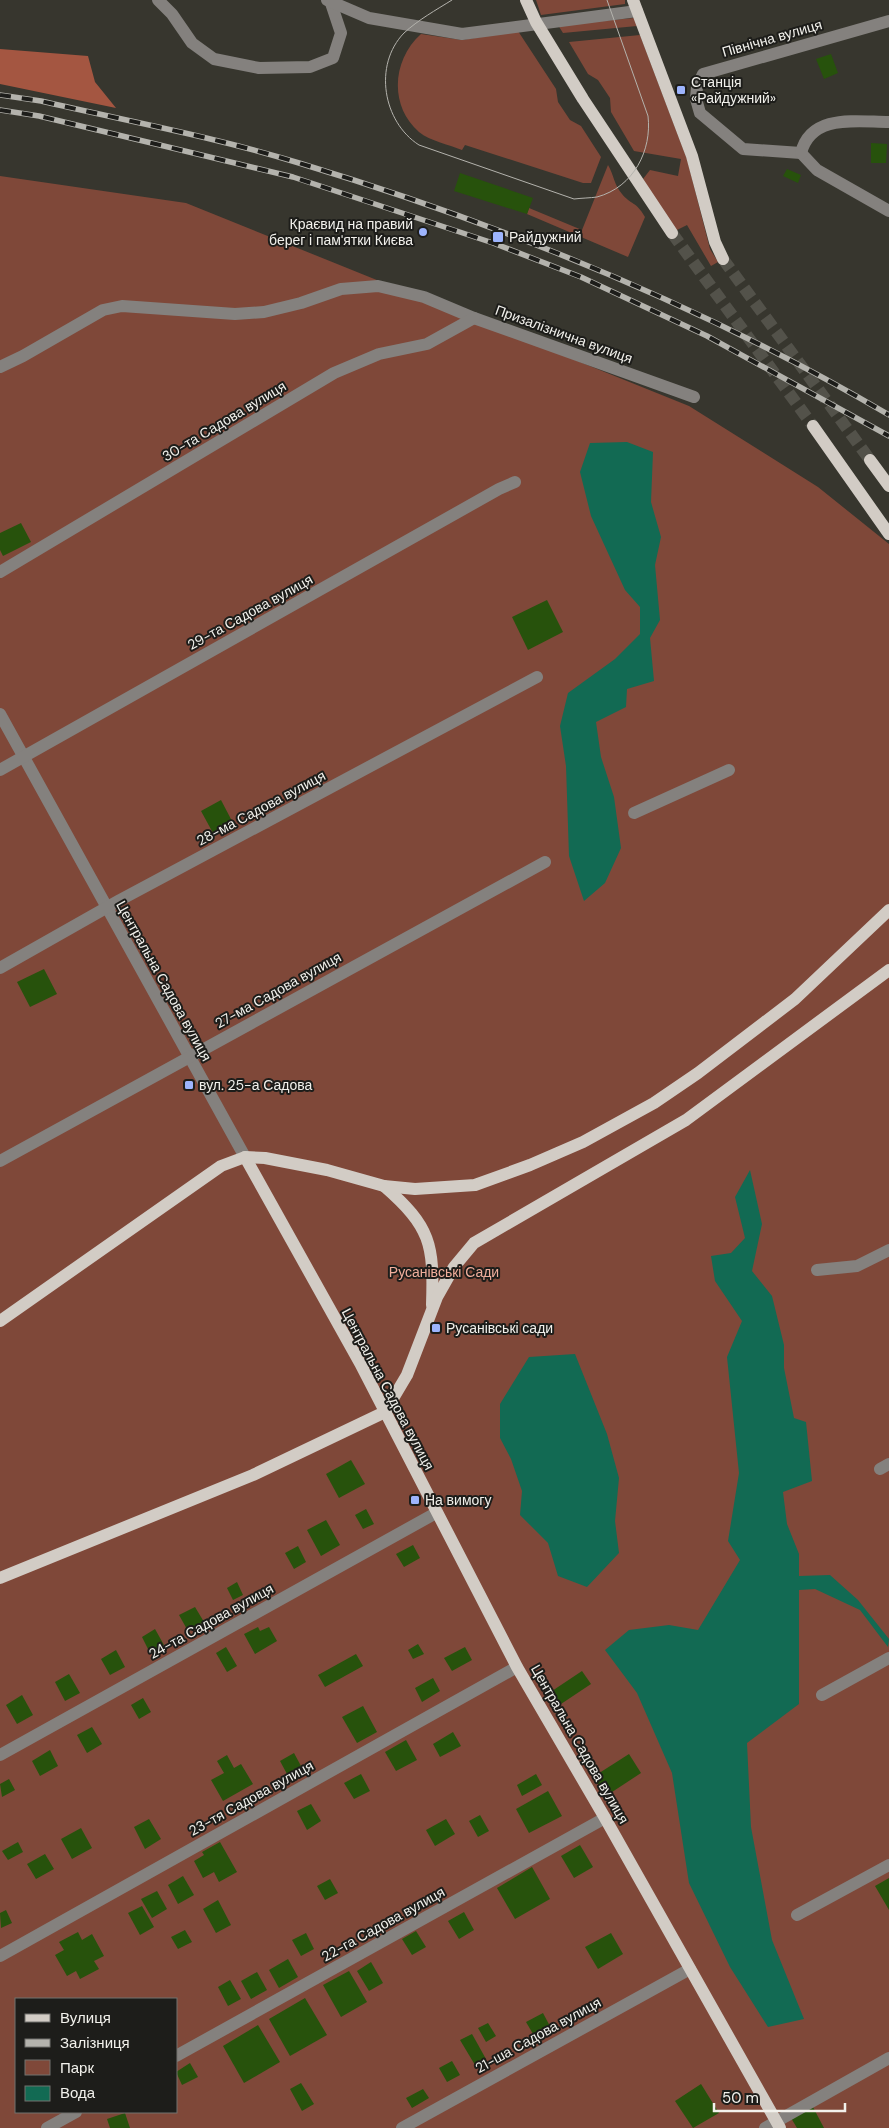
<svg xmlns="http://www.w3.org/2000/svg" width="889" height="2128" font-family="'DM Sans',sans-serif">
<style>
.green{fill:#7f4839;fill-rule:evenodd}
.forest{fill:#a45641}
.water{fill:#126a53}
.building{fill:#27520c}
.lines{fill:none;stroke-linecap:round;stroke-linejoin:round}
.major-tunnel{stroke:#53524a;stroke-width:12;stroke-dasharray:12 6;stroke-linecap:butt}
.minor{stroke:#84817e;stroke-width:12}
.major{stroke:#d2ccc5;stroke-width:12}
.tram{stroke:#b4b3ad;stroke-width:1}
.rail-casing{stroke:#b4b3ad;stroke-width:5.5}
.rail{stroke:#1d1d1a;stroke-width:4;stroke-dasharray:11;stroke-linecap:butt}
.poi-dot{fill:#9db4fd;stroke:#1d1d1a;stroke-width:2}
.labels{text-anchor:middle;stroke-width:4;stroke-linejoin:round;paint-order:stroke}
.street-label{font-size:14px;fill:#f2f1ec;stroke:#1d1d1a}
.poi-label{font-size:14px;fill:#f2f1ec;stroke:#1d1d1a;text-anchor:start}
.park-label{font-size:14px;fill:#f1ae9c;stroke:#1d1d1a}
</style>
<rect width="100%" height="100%" fill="#37362e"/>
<g class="green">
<path d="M536 0H625V4L541 15Z"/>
<path d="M634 18 637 26 563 33 558 25Z"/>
<path d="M518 31 556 89 558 102 570 120 581 126 601 157 591 183H583L465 145 462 150C450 145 430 141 419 132 389 106 392 60 421 34L462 40Z"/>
<path d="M640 35 687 159 710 249 718 262 711 266 687 225 675 231 643 179 650 170 678 176 681 159 634 151 611 112 610 98 598 80 588 74 569 42Z"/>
<path d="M608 165C614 175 614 185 622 194 631 205 636 201 645 217L628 257 527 214 529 208 582 230Z"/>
<path d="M0 176 186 203 689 406 818 487 889 544V2128H0ZM16 1999H176V2112H16Z"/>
</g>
<path class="forest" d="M0 49 88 56 95 82 116 108 0 84Z"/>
<g class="water">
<path d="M627 442 653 452 651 502 661 537 655 565 660 620 650 638 654 681 627 689 626 707 596 722 601 757 614 797 621 848 605 883 584 901 569 856 566 766 560 726 568 693 615 659 640 634V607L625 590 591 516 580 472 590 443Z"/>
<path d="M750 1170 762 1224 752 1271 772 1296 784 1345V1368L794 1418 806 1422 812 1481 783 1492 787 1524 799 1554V1576L830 1575 858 1600 889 1639 888 1647 860 1610 815 1589 799 1590V1704L747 1743 751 1827 772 1940 804 2019 768 2027 730 1967 689 1883 672 1773 637 1693 605 1650 629 1630 669 1625 698 1630 740 1560 728 1541 739 1473 727 1357 742 1321 715 1281 711 1256 731 1253 745 1238 735 1197Z"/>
<path d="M575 1354 607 1434 619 1478 615 1521 619 1553 587 1587 558 1576 548 1543 520 1515 522 1491 511 1459 500 1438V1404L529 1357Z"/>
</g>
<g class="building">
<path d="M831 54 838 73 824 79 816 59Z"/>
<path d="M871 143 887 144 886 163H871Z"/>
<path d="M787 169 801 175 798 183 783 176Z"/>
<path d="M460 173 533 198 527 214 454 191Z"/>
<path d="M21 523 31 542 3 556 0 550V533Z"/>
<path d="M547 600 563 632 528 650 512 617Z"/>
<path d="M221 800 233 823 213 833 201 811Z"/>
<path d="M44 969 57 994 30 1007 17 982Z"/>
<path d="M351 1460 365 1484 339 1498 326 1474Z"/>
<path d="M366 1509 374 1524 363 1529 355 1515Z"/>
<path d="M326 1520 340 1545 321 1556 307 1530Z"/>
<path d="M413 1545 420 1558 404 1567 396 1554Z"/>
<path d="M298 1546 306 1562 294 1569 285 1553Z"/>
<path d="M237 1582 243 1595 233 1600 227 1588Z"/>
<path d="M195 1607 204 1622 188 1631 179 1615Z"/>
<path d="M258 1627 260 1631 269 1627 277 1641 255 1654 244 1634Z"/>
<path d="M155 1629 164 1645 150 1653 142 1637Z"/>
<path d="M418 1644 424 1654 413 1659 408 1650Z"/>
<path d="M226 1647 237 1666 227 1672 216 1653Z"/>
<path d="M465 1647 472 1660 452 1671 444 1658Z"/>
<path d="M116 1650 125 1667 110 1675 101 1659Z"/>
<path d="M356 1654 363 1666 325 1687 318 1675Z"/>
<path d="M582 1671 591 1684 555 1708 546 1695Z"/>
<path d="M69 1674 80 1693 65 1701 55 1682Z"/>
<path d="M433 1678 440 1691 422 1702 415 1688Z"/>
<path d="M22 1695 33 1715 17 1724 6 1705Z"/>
<path d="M143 1698 151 1712 139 1719 131 1705Z"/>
<path d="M363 1706 377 1732 357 1743 342 1717Z"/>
<path d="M92 1727 102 1744 87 1753 77 1735Z"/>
<path d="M453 1732 461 1746 440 1757 433 1744Z"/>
<path d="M406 1740 417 1760 396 1771 385 1752Z"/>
<path d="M50 1750 58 1766 40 1776 32 1761Z"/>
<path d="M294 1753 301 1766 287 1774 280 1761Z"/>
<path d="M629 1754 641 1773 606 1796 593 1777Z"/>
<path d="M227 1755 234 1768 241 1764 253 1784 223 1801 211 1780 224 1773 217 1761Z"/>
<path d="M361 1774 370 1791 354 1799 344 1783Z"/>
<path d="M536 1774 542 1785 522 1796 517 1785Z"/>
<path d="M9 1779 15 1790 2 1797 0 1784Z"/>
<path d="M548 1791 562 1816 529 1833 516 1809Z"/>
<path d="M311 1804 321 1821 307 1830 297 1811Z"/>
<path d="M480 1815 489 1831 478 1837 469 1821Z"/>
<path d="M149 1819 161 1839 145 1849 134 1827Z"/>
<path d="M446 1819 455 1834 435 1846 426 1830Z"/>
<path d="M81 1828 92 1848 72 1859 61 1839Z"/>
<path d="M18 1842 23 1852 8 1860 2 1851Z"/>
<path d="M220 1842 237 1872 219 1882 214 1872 203 1878 194 1861 204 1855 202 1852Z"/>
<path d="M580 1845 593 1867 574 1878 561 1856Z"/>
<path d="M45 1854 54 1869 36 1879 27 1864Z"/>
<path d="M532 1867 550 1899 515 1919 497 1888Z"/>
<path d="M183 1876 194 1895 178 1904 168 1885Z"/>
<path d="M889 1878V1910L875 1886Z"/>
<path d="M330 1879 338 1893 325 1900 317 1886Z"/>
<path d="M157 1891 167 1909 152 1918 141 1899Z"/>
<path d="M218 1900 231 1925 216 1933 203 1909Z"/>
<path d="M142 1906 154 1927 140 1935 128 1913Z"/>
<path d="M6 1910 12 1923 1 1928 0 1913Z"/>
<path d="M464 1912 474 1930 459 1939 448 1921Z"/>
<path d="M185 1930 192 1942 178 1949 171 1937Z"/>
<path d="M416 1931 426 1947 412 1955 402 1939Z"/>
<path d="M78 1932 82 1940 92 1934 104 1956 94 1961 99 1969 80 1979 76 1971 67 1976 55 1955 64 1950 59 1942Z"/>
<path d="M306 1933 314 1949 301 1956 292 1940Z"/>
<path d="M611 1933 623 1954 598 1969 585 1947Z"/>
<path d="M288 1959 298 1977 279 1988 269 1970Z"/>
<path d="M371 1962 383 1983 369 1991 357 1971Z"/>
<path d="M349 1971 367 2002 341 2017 323 1985Z"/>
<path d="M257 1972 267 1990 251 1999 241 1981Z"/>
<path d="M230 1980 241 1999 228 2006 218 1987Z"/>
<path d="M305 1998 327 2035 290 2056 269 2019Z"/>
<path d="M543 2013 552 2030 536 2039 526 2022Z"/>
<path d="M488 2023 496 2036 486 2042 478 2028Z"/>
<path d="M258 2025 280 2062 244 2083 223 2046Z"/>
<path d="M472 2034 486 2059 475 2065 460 2040Z"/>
<path d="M452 2061 460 2075 447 2082 439 2068Z"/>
<path d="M190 2063 198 2077 182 2085 176 2072Z"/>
<path d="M301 2083 314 2104 302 2111 290 2089Z"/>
<path d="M701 2084 719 2113 693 2128 675 2101Z"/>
<path d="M423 2089 429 2098 412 2108 406 2098Z"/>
<path d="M813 2107 824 2128H797L791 2118Z"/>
<path d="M125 2113 130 2128H110L107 2119Z"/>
</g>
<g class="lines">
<g class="major-tunnel">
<path d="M672 233 813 426"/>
<path d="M723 259 870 460"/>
</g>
<g class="minor">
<path d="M158 0 172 14 192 43 214 59 259 68 310 67 333 58 341 33 330 0"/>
<path d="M327 0 369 18 462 34 637 11"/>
<path d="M801 153 743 149 700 113 696 99 697 87 703 74 889 21"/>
<path d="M801 153 817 170 889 211"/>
<path d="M801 153C811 113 857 122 889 122"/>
<path d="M0 367 23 356 103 310 122 306 235 314 264 312 301 303 341 289 378 286 424 297 474 318 694 397"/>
<path d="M0 572 334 373 379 354 427 344 474 318"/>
<path d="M0 714 245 1157"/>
<path d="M0 770 499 489 515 482"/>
<path d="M634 813 729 770"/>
<path d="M0 968 120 900 537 677"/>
<path d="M0 1161 545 862"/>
<path d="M817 1270 857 1266 889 1250"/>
<path d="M880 1469 889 1464"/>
<path d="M822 1695 889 1658"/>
<path d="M0 1755 436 1513"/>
<path d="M797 1915 889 1865"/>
<path d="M0 1956 517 1667"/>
<path d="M176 2056 605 1818"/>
<path d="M47 2128 76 2112"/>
<path d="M402 2128 690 1969"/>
<path d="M765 2128 889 2058"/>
</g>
<g class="major">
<path d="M526 0 536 22 583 99 672 233"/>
<path d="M633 0 692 156 715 242 723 259"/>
<path d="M813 426 889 534"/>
<path d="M870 460 889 486"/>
<path d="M245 1157 360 1363 517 1667 605 1818 780 2128"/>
<path d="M384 1186C431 1227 434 1244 432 1305"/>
<path d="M0 1321 221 1166 245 1157 265 1158 327 1170 384 1186 415 1189 475 1185 530 1165 583 1142 654 1103 698 1073 795 999 889 910"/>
<path d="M0 1578 253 1475 385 1412 407 1375 437 1297 454 1267 474 1243 686 1120 889 970"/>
</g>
<path class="tram" d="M452 0C436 10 418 20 404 33 373 65 383 122 419 145L574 199C582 198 590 198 597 197 634 187 652 150 648 116L607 0"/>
<defs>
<g id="rail">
<path d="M0 95 41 101C127 121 215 137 299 163 504 225 704 306 889 415"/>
<path d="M0 110 39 116 293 177 493 243 581 277 707 336 889 436"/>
</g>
</defs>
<use href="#rail" class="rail-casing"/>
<use href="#rail" class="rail"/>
</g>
<g class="poi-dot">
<rect x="676" y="85" width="10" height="10" rx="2.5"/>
<circle cx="423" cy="232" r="5"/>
<rect x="492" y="231" width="12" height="12" rx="2.5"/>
<rect x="184" y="1080" width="10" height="10" rx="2.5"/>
<rect x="431" y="1323" width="10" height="10" rx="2.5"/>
<rect x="410" y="1495" width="10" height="10" rx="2.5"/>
</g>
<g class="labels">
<g class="street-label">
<text transform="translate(772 38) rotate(-16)" y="5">Північна вулиця</text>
<text transform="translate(564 334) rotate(20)" y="5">Призалізнична вулиця</text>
<text transform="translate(224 421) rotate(-31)" y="5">30-та Садова вулиця</text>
<text transform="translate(250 612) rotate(-29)" y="5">29-та Садова вулиця</text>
<text transform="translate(261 808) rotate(-28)" y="5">28-ма Садова вулиця</text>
<text transform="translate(164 981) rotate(61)" y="5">Центральна Садова вулиця</text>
<text transform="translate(278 990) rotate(-29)" y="5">27-ма Садова вулиця</text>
<text transform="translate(388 1389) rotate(62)" y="5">Центральна Садова вулиця</text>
<text transform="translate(211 1621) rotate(-29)" y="5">24-та Садова вулиця</text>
<text transform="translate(580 1744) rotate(60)" y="5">Центральна Садова вулиця</text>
<text transform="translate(251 1798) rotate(-29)" y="5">23-тя Садова вулиця</text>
<text transform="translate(383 1924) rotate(-29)" y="5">22-га Садова вулиця</text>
<text transform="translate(538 2035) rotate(-29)" y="5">21-ша Садова вулиця</text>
</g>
<g class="poi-label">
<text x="691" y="87">Станція<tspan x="691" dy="16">«Райдужний»</tspan></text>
<text x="413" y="229" text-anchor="end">Краєвид на правий<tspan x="413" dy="16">берег і пам'ятки Києва</tspan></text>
<text x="509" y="242">Райдужний</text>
<text x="199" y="1090">вул. 25-а Садова</text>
<text x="446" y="1333">Русанівські сади</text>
<text x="425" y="1505">На вимогу</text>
</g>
<g class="park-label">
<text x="444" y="1277">Русанівські Сади</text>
</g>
</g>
<rect x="15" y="1998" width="162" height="115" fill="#1d1d1a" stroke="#72726e"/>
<rect x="25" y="2014" width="25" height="8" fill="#d2ccc5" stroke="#72726e"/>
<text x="60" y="2023" font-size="15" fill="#f2f1ec">Вулиця</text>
<rect x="25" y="2039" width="25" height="8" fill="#b4b3ad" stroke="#72726e"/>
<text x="60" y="2048" font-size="15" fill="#f2f1ec">Залізниця</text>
<rect x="25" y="2060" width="25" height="15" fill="#7f4839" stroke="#72726e"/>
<text x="60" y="2073" font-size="15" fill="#f2f1ec">Парк</text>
<rect x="25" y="2086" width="25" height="15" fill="#126a53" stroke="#72726e"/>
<text x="60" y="2098" font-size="15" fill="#f2f1ec">Вода</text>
<path d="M714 2103v8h131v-8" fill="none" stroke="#f2f1ec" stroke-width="2.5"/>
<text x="722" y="2103" font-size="15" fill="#f2f1ec" stroke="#1d1d1a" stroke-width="4" paint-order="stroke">50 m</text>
</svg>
